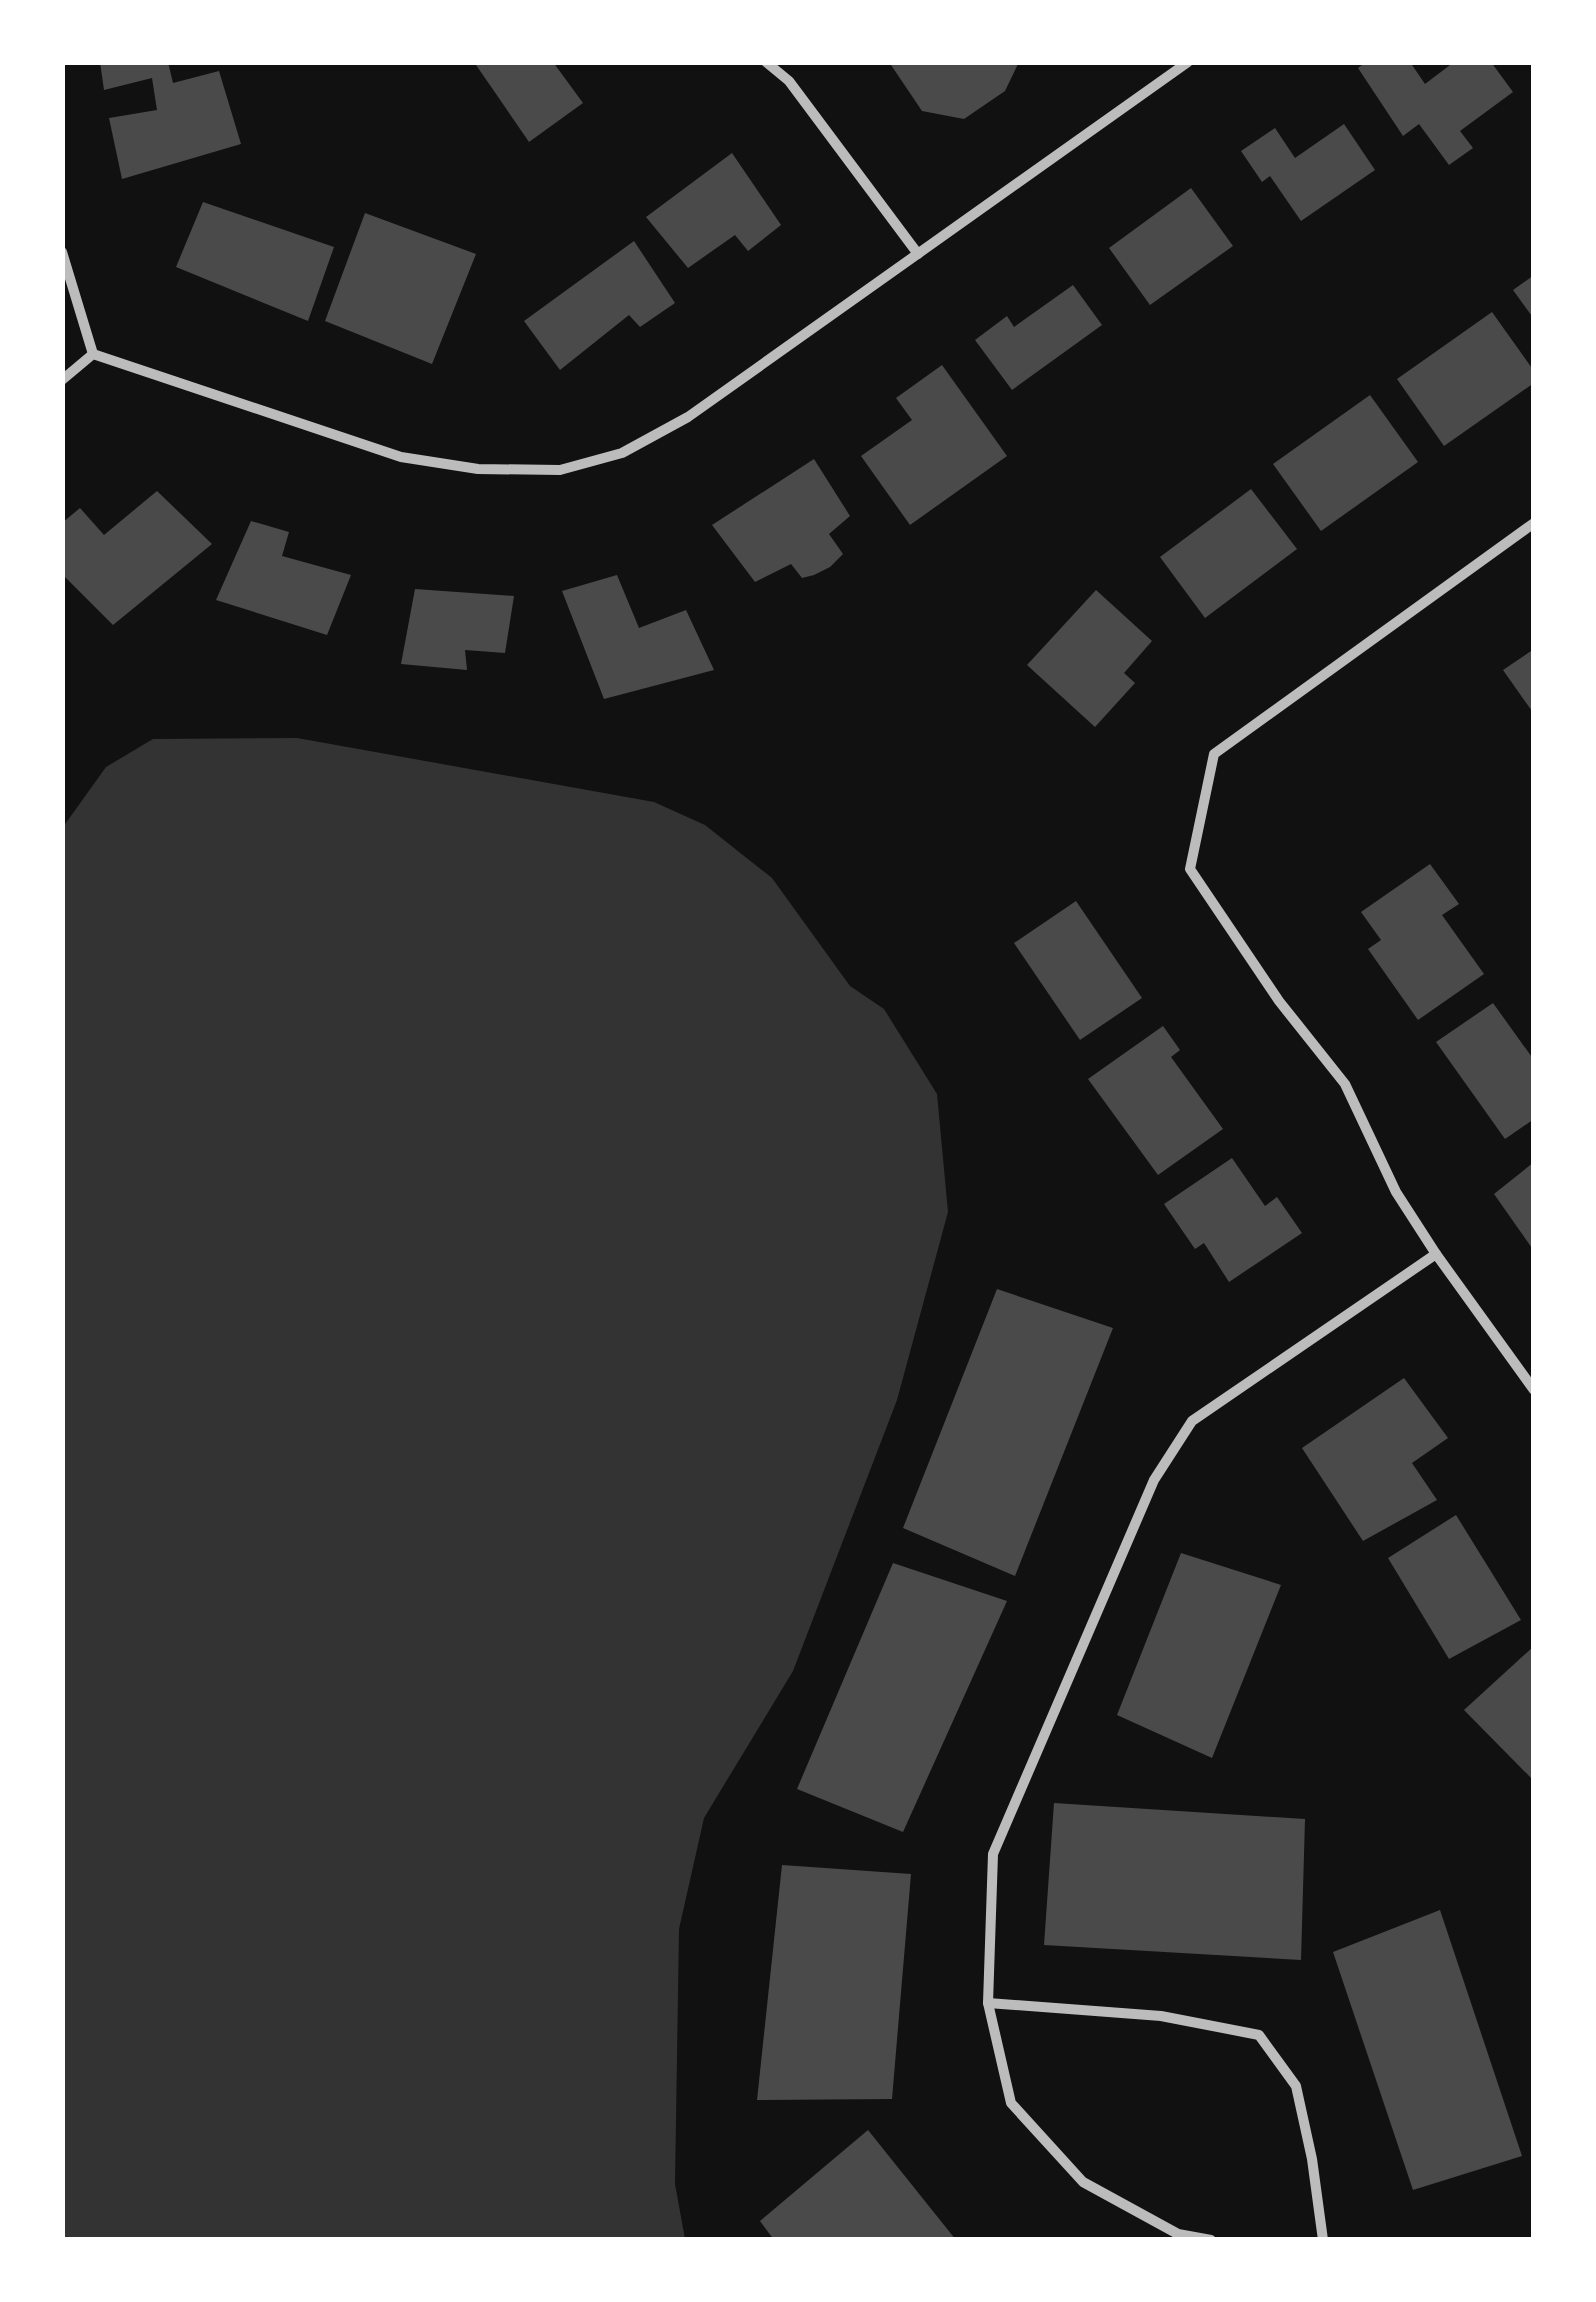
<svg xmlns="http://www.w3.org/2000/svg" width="1596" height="2302" font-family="Barlow,sans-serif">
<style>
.water{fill:#333}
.building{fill:#4a4a4a}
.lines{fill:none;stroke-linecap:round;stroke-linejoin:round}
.minor{stroke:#bcbcbc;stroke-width:10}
</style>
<rect width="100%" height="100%" fill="#111"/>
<path class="water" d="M297 738 654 802 705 825 772 878 850 986 884 1009 937 1094 948 1212 897 1400 793 1671 704 1818 679 1929 675 2184 685 2239H63V827L106 767 153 739Z"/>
<g class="building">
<path d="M100 62H168L173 83 219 71 241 144 122 179 109 118 157 110 152 78 104 90Z"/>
<path d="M474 62H553L583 103 529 142Z"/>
<path d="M889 62H1019L1005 91 964 119 922 111Z"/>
<path d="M1366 62H1410L1425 84 1454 62H1491L1513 92 1460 131 1473 148 1449 165 1419 124 1403 136 1358 68Z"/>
<path d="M1344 124 1375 170 1301 221 1270 176 1262 182 1241 151 1275 128 1295 158Z"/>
<path d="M732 153 781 225 748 251 735 235 688 268 646 217Z"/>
<path d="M1191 188 1233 246 1150 305 1109 248Z"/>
<path d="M203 202 334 247 308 321 176 267Z"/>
<path d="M365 213 476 254 432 364 325 321Z"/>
<path d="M634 241 675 303 640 327 629 315 560 370 524 321Z"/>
<path d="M1534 275V319L1513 290Z"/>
<path d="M1073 285 1102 325 1012 390 975 340 1007 316 1014 327Z"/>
<path d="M1492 312 1534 371V383L1444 446 1397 379Z"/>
<path d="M942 365 1007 456 910 525 861 456 912 420 896 398Z"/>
<path d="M1370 395 1418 462 1321 531 1273 464Z"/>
<path d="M814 459 850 516 829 534 843 554 830 567 814 575 802 578 791 564 755 582 712 525Z"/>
<path d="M1251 489 1297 549 1205 618 1160 557Z"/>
<path d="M157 491 212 544 113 625 62 574V523L80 508 104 535Z"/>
<path d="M251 521 289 532 282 556 351 575 327 635 216 600Z"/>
<path d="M617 575 639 628 686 610 714 670 604 699 562 591Z"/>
<path d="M415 589 514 596 505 653 465 650 467 670 401 664Z"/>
<path d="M1096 590 1152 641 1124 673 1135 683 1095 727 1027 665Z"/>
<path d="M1534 649V714L1503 670Z"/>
<path d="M1430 864 1459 904 1442 915 1484 974 1418 1020 1368 949 1381 940 1361 912Z"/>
<path d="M1076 901 1142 998 1080 1040 1014 943Z"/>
<path d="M1493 1003 1534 1060V1119L1505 1139 1436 1042Z"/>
<path d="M1163 1026 1180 1050 1171 1057 1223 1129 1158 1175 1088 1079Z"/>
<path d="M1232 1158 1265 1206 1277 1197 1302 1233 1229 1282 1204 1243 1195 1249 1164 1204Z"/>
<path d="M1534 1162V1251L1494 1194Z"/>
<path d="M997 1289 1113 1328 1015 1576 903 1528Z"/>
<path d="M1404 1378 1448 1438 1412 1463 1437 1500 1363 1541 1302 1448Z"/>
<path d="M1456 1515 1521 1620 1449 1659 1388 1558Z"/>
<path d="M1181 1553 1281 1585 1212 1758 1117 1715Z"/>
<path d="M893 1563 1007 1601 903 1832 797 1789Z"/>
<path d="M1534 1646V1781L1464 1710Z"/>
<path d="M1054 1803 1305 1819 1301 1960 1044 1945Z"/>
<path d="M782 1865 911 1874 892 2099 757 2100Z"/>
<path d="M1440 1910 1522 2156 1413 2190 1333 1952Z"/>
<path d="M868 2130 956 2240H774L760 2221Z"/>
</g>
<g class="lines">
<g class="minor">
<path d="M766 62 789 81 918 254"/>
<path d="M62 252 93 354"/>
<path d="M62 380 93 354 401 457 478 469 560 470 622 453 688 417 1188 62"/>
<path d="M1534 523 1214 754 1190 869 1279 1001 1345 1084 1396 1192 1436 1254 1534 1390"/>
<path d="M988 2003 993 1854 1154 1480 1192 1421 1436 1254"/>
<path d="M1211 2240 1178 2234 1083 2182 1011 2103 988 2003 1161 2016 1259 2035 1296 2086 1312 2159 1323 2240"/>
</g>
</g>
<rect width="1596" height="2302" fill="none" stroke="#ffffff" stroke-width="130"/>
</svg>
